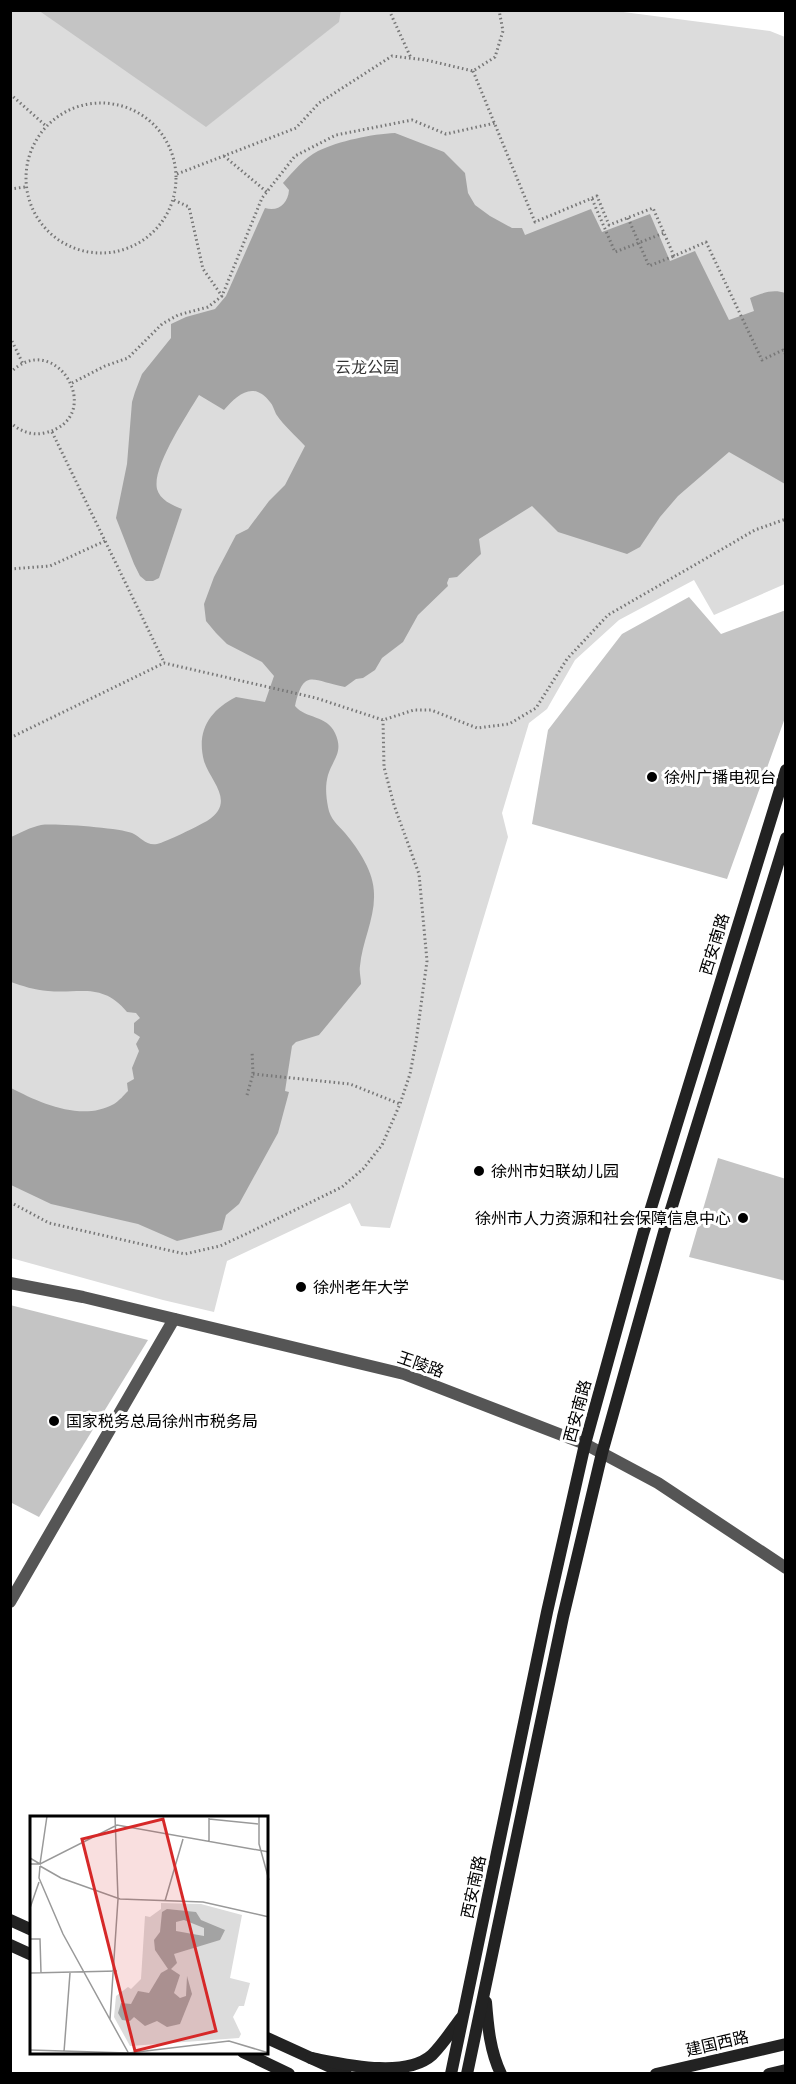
<svg xmlns="http://www.w3.org/2000/svg" width="796" height="2084" font-family="'IBM Plex Sans','Noto Sans SC',sans-serif">
<style>
.green{fill:#dcdcdc}
.water{fill:#a3a3a3}
.building{fill:#c4c4c4}
.lines{fill:none;stroke-linecap:round;stroke-linejoin:round}
.path{stroke:#777;stroke-width:3;stroke-dasharray:1.5 3;stroke-linecap:butt}
.minor{stroke:#555;stroke-width:12}
.tertiary{stroke:#555;stroke-width:12}
.secondary{stroke:#222;stroke-width:12}
.poi-dot{fill:#000;stroke:#fff;stroke-width:2}
.labels{text-anchor:middle;stroke-width:6;stroke-linejoin:round;paint-order:stroke}
.park-label{font-size:16px;fill:#333;stroke:#fff}
.poi-label{font-size:16px;fill:#000;stroke:#fff;text-anchor:start}
.street-label{font-size:16px;fill:#000;stroke:#fff}
.inset-road{fill:none;stroke:#999;stroke-width:1.5}
.view{fill:#d62828;fill-opacity:0.15;stroke:#d62828;stroke-width:3}
.inset-edge{fill:none;stroke:#000;stroke-width:3}
</style>
<rect width="100%" height="100%" fill="#fff"/>
<path class="green" d="M608 10 770 31 785 37V584L714 615 694 580 619 620 575 660 547 709 529 723 502 813 508 837 390 1228 361 1226 350 1203 227 1261 214 1312 163 1300 11 1258 10 11Z"/>
<path class="water" d="M395 133 444 152 465 173 468 193 475 205 490 216 512 228H522L525 235 591 209 602 232 650 214 670 261 695 251 729 320 754 311 750 298C762 293 773 289 785 293V484L729 452 678 496 660 517 640 547 627 554 558 532 532 506 479 539 481 554 457 577 449 578 447 583 448 586 418 615 403 642 382 658 375 670 363 678 356 679 345 687C312 681 304 667 295 706 306 719 327 715 335 733 344 752 333 759 328 775 325 786 326 796 328 807 330 819 338 825 345 833 359 850 374 872 374 894 375 918 362 942 360 966 359 972 361 978 361 984L319 1035 296 1042 292 1046 285 1091 289 1092 278 1133 239 1204 226 1215 222 1230 177 1241 138 1224 51 1204 11 1185V1088C40 1103 82 1122 114 1104 119 1101 124 1095 128 1091L127 1083 134 1079 132 1068 139 1051 136 1044 140 1037 134 1033V1023L140 1018 136 1013 127 1012C102 982 80 994 48 991 35 990 22 986 11 982V837C20 833 31 827 41 825 55 823 119 828 132 833 141 837 146 846 157 844 166 842 198 826 207 821 237 802 210 781 204 761 196 731 210 710 236 697L265 702 274 676 262 662 227 644 216 633 206 621 204 604 214 577 236 535 248 529 269 501 285 485 305 446C296 436 284 426 276 414 274 410 273 405 270 402 253 380 237 395 224 410L199 395C187 415 152 467 157 489 160 500 172 505 182 509L159 578 153 581H146L140 576 134 564 116 518 127 464 132 402 135 392 142 374 171 338V324L186 317 215 309 226 296 265 208C278 212 288 204 289 190L283 183C293 172 304 158 318 151 339 141 372 134 395 133Z"/>
<g class="building">
<path d="M38 10H341L339 22 206 127Z"/>
<path d="M689 597 721 634 786 610V715L727 879 532 824 548 730 622 634Z"/>
<path d="M718 1158 786 1179V1281L689 1257Z"/>
<path d="M10 1305 148 1340 39 1517 10 1502Z"/>
</g>
<g class="lines">
<g class="path">
<path d="M389 10 411 58"/>
<path d="M473 71 535 222 597 196 609 225 653 208 674 256 706 242 762 360 783 350 786 355"/>
<path d="M10 94 46 126"/>
<circle cx="101" cy="178" r="75"/>
<path d="M224 156 267 192"/>
<path d="M177 174 296 128 319 103 392 56 426 60 473 71 495 57 503 31 499 10"/>
<path d="M10 189 25 187"/>
<path d="M592 199 615 252 664 233"/>
<path d="M174 200 189 207 203 269 222 296"/>
<path d="M628 218 649 266 674 256"/>
<path d="M10 337 23 364"/>
<path d="M10 373C56 326 109 419 44 433 32 436 19 431 10 422"/>
<path d="M72 383 105 366 128 358 162 324 178 315 208 307 222 296 262 198 295 156 336 135 412 120 446 134 495 123"/>
<path d="M52 432 164 662"/>
<path d="M10 569 50 566 105 541"/>
<path d="M10 738 164 663 316 698 383 720 414 710H431L477 728 509 724 536 708 567 659 608 615 755 530 786 519"/>
<path d="M253 1074 350 1084 400 1104"/>
<path d="M247 1095 253 1074 252 1051"/>
<path d="M10 1202 49 1223 185 1254 220 1246 246 1234 342 1187 363 1169 382 1145 400 1104 410 1074 416 1042 427 961 419 874 394 805 384 767 383 720"/>
</g>
<path class="minor" d="M10 1602 174 1319"/>
<path class="tertiary" d="M10 1283 83 1297 404 1374 585 1444 658 1483 786 1568"/>
<g class="secondary">
<path d="M10 1920 32 1930"/>
<path d="M10 1945 32 1955"/>
<path d="M486 2002C488 2027 490 2051 501 2074"/>
<path d="M267 2038 346 2074"/>
<path d="M243 2052 289 2074"/>
<path d="M311 2058C343 2064 405 2079 432 2055 443 2044 452 2030 461 2018"/>
<path d="M451 2074 547 1612 585 1444 643 1234 786 770"/>
<path d="M467 2074 563 1617 602 1453 664 1232 786 838"/>
<path d="M656 2074 786 2044"/>
<path d="M769 2074 786 2070"/>
</g>
</g>
<g class="poi-dot">
<circle cx="652" cy="777" r="6"/>
<circle cx="479" cy="1171" r="6"/>
<circle cx="743" cy="1218" r="6"/>
<circle cx="301" cy="1287" r="6"/>
<circle cx="54" cy="1421" r="6"/>
</g>
<g class="labels">
<g class="park-label">
<text x="367" y="373">云龙公园</text>
</g>
<g class="poi-label">
<text x="664" y="783">徐州广播电视台</text>
<text x="491" y="1177">徐州市妇联幼儿园</text>
<text x="731" y="1224" text-anchor="end">徐州市人力资源和社会保障信息中心</text>
<text x="313" y="1293">徐州老年大学</text>
<text x="66" y="1427">国家税务总局徐州市税务局</text>
</g>
<g class="street-label">
<text transform="translate(714 944) rotate(-73)" y="6">西安南路</text>
<text transform="translate(421 1364) rotate(19)" y="6">王陵路</text>
<text transform="translate(577 1411) rotate(-75)" y="6">西安南路</text>
<text transform="translate(473 1887) rotate(-78)" y="6">西安南路</text>
<text transform="translate(717 2043) rotate(-13)" y="6">建国西路</text>
</g>
</g>
<g transform="translate(30 1816)">
<rect width="238" height="238" fill="#fff"/>
<path d="M131 87 171 88 212 99 200 162 220 167 214 190H209L203 201 211 218 209 222 100 230 84 201 86 180 98 171 101 173 111 163 115 100 120 101 131 93Z" fill="#dcdcdc"/>
<path d="M137 93 166 96 171 104 195 114 190 124 144 138 147 147 141 153 150 159 144 177 150 182 156 180 157 160 162 178 150 208 137 211 127 205 115 210 104 201 100 205 92 204 88 197 91 187 101 188 108 175 119 177 131 157 138 153 125 134 124 124 130 116 132 96ZM154 104 174 112V120L146 115V106Z" fill="#a3a3a3" fill-rule="evenodd"/>
<path class="inset-road" d="M229 0V28L239 64M179 3 228 8M179 25V2M0 42 10 48 17 0M0 48H10L87 9 239 36M10 50 31 62 90 83 173 86 239 101M10 50 9 62 33 118 99 238M135 85 153 23M0 92 9 66M0 123H10L11 157M0 157 87 155M80 203 88 83 85 0M0 234 98 237M34 236 40 157M99 237 199 225 239 237"/>
<path class="view" d="M133 3 186 215 105 235 52 23Z"/>
<rect width="238" height="238" class="inset-edge"/>
</g>
<rect width="796" height="2084" fill="none" stroke="#000000" stroke-width="24"/>
</svg>
